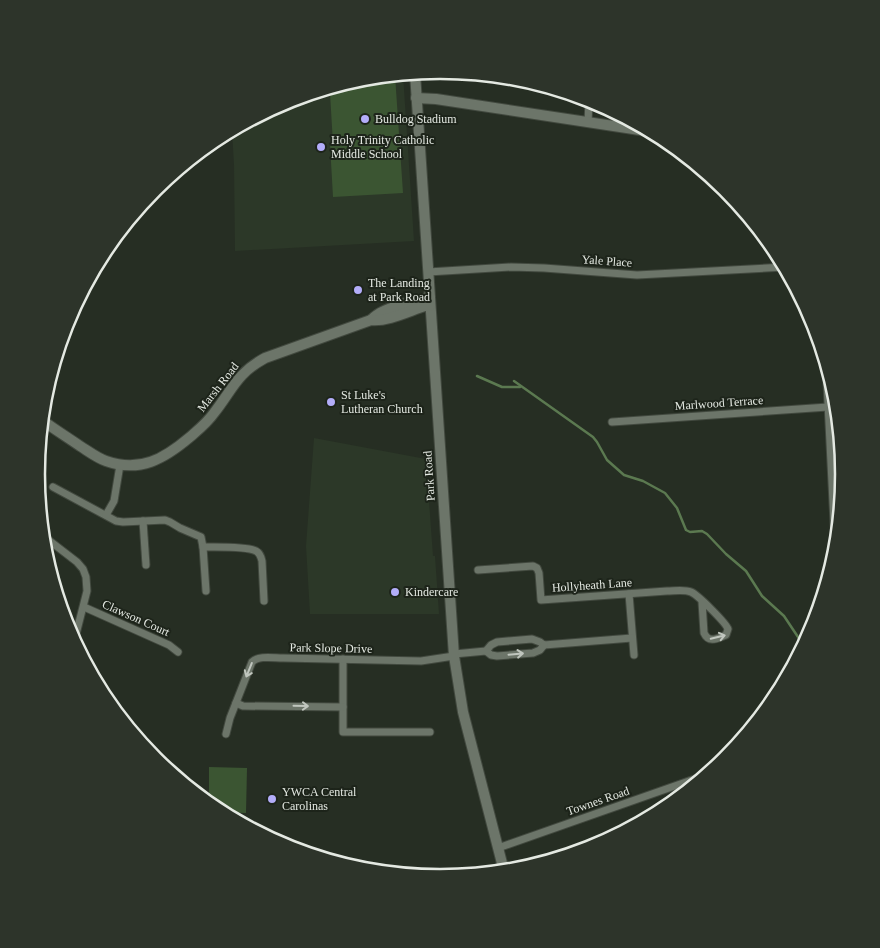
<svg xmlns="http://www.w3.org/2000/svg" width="880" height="948" font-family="Georgia,serif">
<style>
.built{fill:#2c3828}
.green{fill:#3b5532}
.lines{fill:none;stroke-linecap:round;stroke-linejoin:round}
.stream{stroke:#5b7950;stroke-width:2.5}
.street-casing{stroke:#42493f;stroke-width:9}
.secondary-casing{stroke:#42493f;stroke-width:12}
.street{stroke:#6c7569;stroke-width:7}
.secondary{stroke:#6c7569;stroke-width:10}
.oneway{stroke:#c0c6be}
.poi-dot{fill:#b3adf9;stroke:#1d241a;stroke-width:2}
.labels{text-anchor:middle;stroke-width:4;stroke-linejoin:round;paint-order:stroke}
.poi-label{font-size:12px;fill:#e4e9e2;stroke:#1d241a;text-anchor:start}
.street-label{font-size:12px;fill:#e4e9e2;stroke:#1d241a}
.rim{fill:none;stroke:#e4e9e2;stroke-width:2.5}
</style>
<rect width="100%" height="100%" fill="#262e23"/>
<g class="built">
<path d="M403 74 414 241 235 251 234 165 232 130 286 101 362 78Z"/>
<path d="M314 438 426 459 433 556H435L439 614H310L306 546Z"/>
</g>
<g class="green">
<path d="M395 75 403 193 333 197 330 144H333L330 93H328V88L362 78Z"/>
<path d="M209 767 247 768 246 813 220 812 209 804Z"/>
</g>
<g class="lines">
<g class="stream">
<path d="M477 376 502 387H520"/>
<path d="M514 381 593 437 597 442 607 460 624 475 643 481 665 493 677 508 686 530 690 532 702 531 707 534 726 554 746 571 762 596 784 616 804 646"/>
</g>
<defs>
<g id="street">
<path d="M588 123 589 99"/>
<path d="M428 272 511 267 544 268 637 275 785 267"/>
<path d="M826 363 835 543"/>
<path d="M612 422 828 407"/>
<path d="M53 487 116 521 123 522 165 520 170 522 180 528 201 537 203 547 206 591"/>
<path d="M106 515 114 501 120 465"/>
<path d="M143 521 146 565"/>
<path d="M42 535 77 562 83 569 86 577 87 591 74 642"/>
<path d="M203 547C215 547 247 546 256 551 260 553 261 557 262 561L264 601"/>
<path d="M478 570 533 566 537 568 539 573 541 600 667 591C674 591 684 589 691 592 698 595 726 623 728 629L726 635C718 638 709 644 704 633L702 602"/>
<path d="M629 594 634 655"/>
<path d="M84 607 169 645 178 652"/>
<path d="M544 645 632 638"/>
<path d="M486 651 491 645 497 642 532 639 540 642 544 645"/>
<path d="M454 654 486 651 491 655 497 656 533 653 540 650 544 645"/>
<path d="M343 659V732H430"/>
<path d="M236 703 243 706 343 707"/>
<path d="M226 734 230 718 252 662C259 655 273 658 283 658L421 661 454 656"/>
<path d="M498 848 706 775"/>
</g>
<g id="secondary">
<path d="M415 73 454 656 463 712 504 871"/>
<path d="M416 98 436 99 653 132"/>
<path d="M371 320C373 318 374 317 377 315 384 309 420 298 430 298"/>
<path d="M42 420C54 429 67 437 80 446 88 451 97 458 106 461 140 473 164 459 190 437 198 430 207 423 214 413 233 389 236 374 265 358L371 320C387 322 409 311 425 306H430"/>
</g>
</defs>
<use href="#street" class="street-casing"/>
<use href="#secondary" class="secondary-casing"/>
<use href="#street" class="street"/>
<use href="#secondary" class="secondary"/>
</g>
<defs><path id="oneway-shaft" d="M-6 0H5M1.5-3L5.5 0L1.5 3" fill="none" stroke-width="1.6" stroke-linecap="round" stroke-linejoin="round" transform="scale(1.25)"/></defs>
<g class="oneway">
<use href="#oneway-shaft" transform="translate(718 637) rotate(-14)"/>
<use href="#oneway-shaft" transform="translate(516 654) rotate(-5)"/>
<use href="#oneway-shaft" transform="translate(249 670) rotate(112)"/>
<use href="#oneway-shaft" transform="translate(301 706) rotate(1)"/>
</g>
<g class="poi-dot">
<circle cx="365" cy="119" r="5"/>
<circle cx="321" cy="147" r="5"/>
<circle cx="358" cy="290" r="5"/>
<circle cx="331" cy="402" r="5"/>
<circle cx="395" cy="592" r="5"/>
<circle cx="272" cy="799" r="5"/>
</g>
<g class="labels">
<g class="poi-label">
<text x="375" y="123">Bulldog Stadium</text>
<text x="331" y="144">Holy Trinity Catholic<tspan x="331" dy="14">Middle School</tspan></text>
<text x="368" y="287">The Landing<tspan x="368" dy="14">at Park Road</tspan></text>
<text x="341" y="399">St Luke's<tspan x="341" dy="14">Lutheran Church</tspan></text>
<text x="405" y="596">Kindercare</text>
<text x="282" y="796">YWCA Central<tspan x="282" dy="14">Carolinas</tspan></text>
</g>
<g class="street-label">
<text transform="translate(607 261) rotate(4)" y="4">Yale Place</text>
<text transform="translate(218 387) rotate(-52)" y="4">Marsh Road</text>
<text transform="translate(719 403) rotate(-4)" y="4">Marlwood Terrace</text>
<text transform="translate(429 476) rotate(-94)" y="4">Park Road</text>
<text transform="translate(592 585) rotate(-4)" y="4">Hollyheath Lane</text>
<text transform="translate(136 618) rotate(24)" y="4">Clawson Court</text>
<text transform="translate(331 648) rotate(1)" y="4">Park Slope Drive</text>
<text transform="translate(598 801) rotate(-19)" y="4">Townes Road</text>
</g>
</g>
<path d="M0 0H880V948H0ZM45 474a395 395 0 1 1 790 0a395 395 0 1 1-790 0Z" fill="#2d342a" fill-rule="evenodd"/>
<path class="rim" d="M45 474a395 395 0 1 1 790 0a395 395 0 1 1-790 0Z"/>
</svg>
